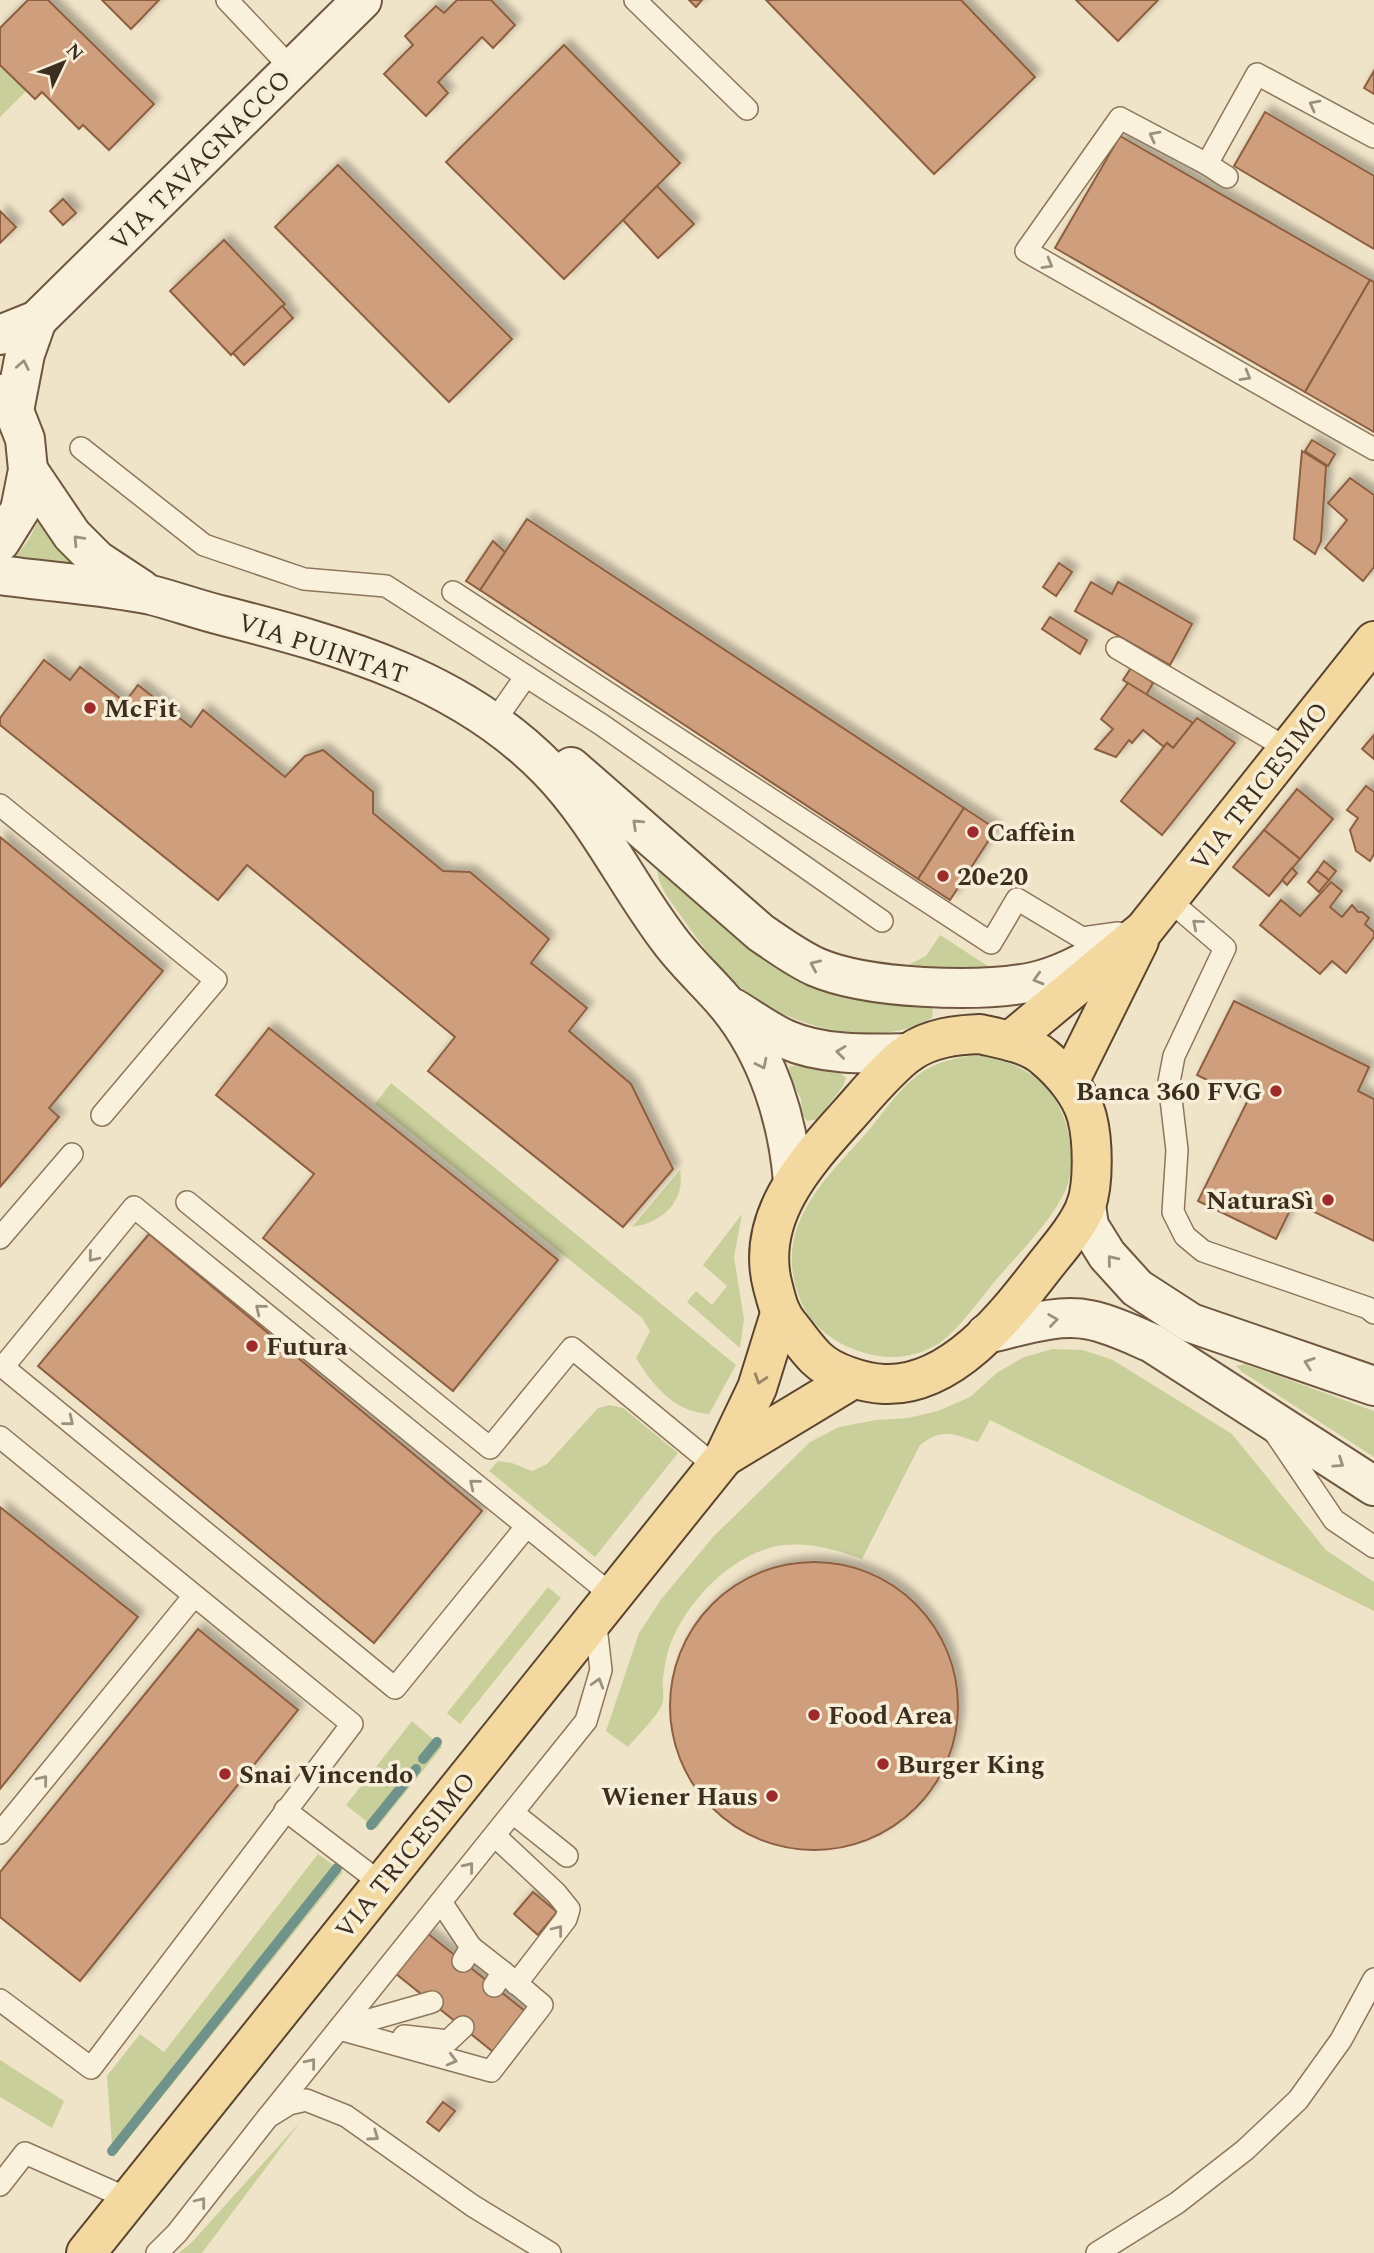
<svg xmlns="http://www.w3.org/2000/svg" width="1374" height="2253" font-family="Spectral,serif">
<style>
.green{fill:#c9cf9b}
.lines{fill:none;stroke-linecap:round;stroke-linejoin:round}
.stream{stroke:#6f938a;stroke-width:10}
.building{fill:#cf9f7d;stroke:#8d5f41;stroke-width:2;filter:url(#shadow)}
.lane-casing{stroke:#8d765c;stroke-width:24}
.secondary-casing{stroke:#6f573f;stroke-width:42}
.primary-casing{stroke:#5b4430;stroke-width:42}
.lane{stroke:#faf1dc;stroke-width:21}
.secondary{stroke:#faf1dc;stroke-width:38}
.primary{stroke:#f3d9a0;stroke-width:38}
.oneway{stroke:#9c907e}
.oneway2{stroke:#988460}
.poi-dot{fill:#9e2a2b;stroke:#f7eed8;stroke-width:2.5}
.labels{text-anchor:middle;stroke-width:7;stroke-linejoin:round;paint-order:stroke}
.street-label{font-size:26px;fill:#3d2e20;stroke:#f7eed8}
.poi-label{font-size:26px;font-weight:bold;fill:#3d2e20;stroke:#f7eed8;text-anchor:start}
</style>
<defs>
<filter id="shadow"><feDropShadow dx="6" dy="-6" stdDeviation="3.5" flood-color="#0004"/></filter>
</defs>
<rect width="100%" height="100%" fill="#f0e4c8"/>
<g class="green">
<path d="M0 65 26 91 0 117Z"/>
<path d="M40 518 80 571 14 559 29 539Z"/>
<path d="M658 863 923 1002 933 1009 932 1018C886 1044 829 1034 783 1014 775 1010 766 1007 759 1002 729 981 704 949 683 919 672 902 654 884 658 863Z"/>
<path d="M940 935 997 972 892 973 926 956Z"/>
<path d="M978 1055C1028 1062 1063 1091 1070 1142 1072 1156 1072 1175 1066 1189 1052 1221 1018 1254 995 1281 981 1298 956 1333 938 1344 914 1358 889 1361 862 1352 835 1344 810 1326 800 1299 771 1226 825 1180 869 1130 886 1109 904 1082 927 1069 943 1060 960 1057 978 1055Z"/>
<path d="M797 1065 839 1073 846 1078 843 1086 818 1119 807 1121 802 1114 801 1099 789 1076V1067Z"/>
<path d="M391 1083 736 1365 709 1414C702 1413 694 1412 687 1409 666 1401 647 1377 636 1358L650 1331 642 1318 375 1104Z"/>
<path d="M680 1170C686 1201 662 1223 632 1227Z"/>
<path d="M742 1214 734 1257 744 1319 740 1348 687 1302 696 1291 712 1305 727 1286 703 1265Z"/>
<path d="M1053 1349 1083 1350 1113 1360 1232 1434 1326 1550 1374 1582V1611L990 1420 978 1442C952 1434 943 1427 920 1445L862 1559C834 1549 803 1540 773 1547 727 1559 685 1603 669 1648 666 1657 664 1669 663 1679 662 1687 665 1698 662 1705 656 1718 637 1736 628 1747L606 1731 639 1633 662 1598 713 1537 810 1442 839 1427 876 1420 908 1418 938 1411 970 1397 998 1372 1024 1357Z"/>
<path d="M1245 1364 1374 1411V1457L1242 1372 1236 1366Z"/>
<path d="M610 1405 623 1408 678 1453 595 1557 489 1471 498 1461 512 1463 532 1471 547 1464 598 1408Z"/>
<path d="M548 1587 561 1598 460 1724 447 1713Z"/>
<path d="M412 1721 442 1747 376 1829 346 1805Z"/>
<path d="M318 1854 343 1872 113 2158 107 2076 140 2034 164 2052Z"/>
<path d="M0 2060 64 2101 52 2128 0 2097Z"/>
<path d="M301 2121 202 2253H179L192 2242Z"/>
</g>
<g class="lines">
<g class="stream">
<path d="M423 1759 437 1742"/>
<path d="M371 1825 416 1769"/>
<path d="M112 2151 337 1868"/>
</g>
</g>
<g class="building">
<path d="M28 0H48L154 104 109 150 83 125 79 129 42 92 35 99 0 65V28Z"/>
<path d="M102 0H159L131 29Z"/>
<path d="M457 0H491L515 25 493 48 482 37 438 82 448 93 426 116 384 74 413 45 405 36 436 6 444 13Z"/>
<path d="M689 0H702L696 7Z"/>
<path d="M766 0H961L1035 77 934 174Z"/>
<path d="M1076 0H1158L1118 41Z"/>
<path d="M564 45 680 163 564 279 446 162Z"/>
<path d="M1374 71V94L1364 88Z"/>
<path d="M1265 112 1374 176V249L1234 166Z"/>
<path d="M1120 136 1370 280 1305 392 1055 248Z"/>
<path d="M338 165 512 339 449 402 275 227Z"/>
<path d="M657 186 694 224 658 258 623 220Z"/>
<path d="M63 199 76 213 63 225 50 211Z"/>
<path d="M0 211 16 227 0 243Z"/>
<path d="M224 240 285 304 231 355 170 291Z"/>
<path d="M1370 280 1374 282V432L1305 392Z"/>
<path d="M282 306 293 318 244 365 233 353Z"/>
<path d="M1312 440 1335 454 1328 466 1305 451Z"/>
<path d="M1302 451 1326 466 1321 541 1315 554 1294 539Z"/>
<path d="M1350 478 1374 495V567L1363 581 1325 548 1347 520 1328 503Z"/>
<path d="M527 519 964 808 918 879 480 590Z"/>
<path d="M493 541 505 552 480 590 466 581Z"/>
<path d="M1059 563 1072 572 1056 596 1043 587Z"/>
<path d="M1091 582 1112 594 1118 582 1192 624 1170 665 1075 611Z"/>
<path d="M1050 617 1087 640 1080 654 1042 629Z"/>
<path d="M44 660 70 680 80 667 125 702 138 685 191 727 203 710 285 777 305 756 323 750 373 792V813L443 871 470 872 549 939 531 963 587 1008 569 1031 631 1084 673 1169 623 1227 428 1071 455 1037 247 865 218 900 0 725V718Z"/>
<path d="M1131 668 1153 683 1146 695 1123 680Z"/>
<path d="M1128 683 1193 723 1173 748 1167 743 1164 747 1143 730 1132 743 1129 740 1116 757 1095 749 1113 729 1101 719Z"/>
<path d="M1197 718 1235 743 1162 835 1121 801 1167 743 1173 748Z"/>
<path d="M1374 735V759L1362 749Z"/>
<path d="M1366 786 1374 792V854L1370 861 1356 851 1350 830 1358 818 1347 810Z"/>
<path d="M1297 789 1333 819 1300 859 1264 830Z"/>
<path d="M964 808 996 829 950 900 918 879Z"/>
<path d="M1264 830 1300 859 1269 896 1233 867Z"/>
<path d="M0 837 163 971 49 1108 59 1117 0 1187Z"/>
<path d="M1324 861 1336 871 1329 880 1317 871Z"/>
<path d="M1292 868 1297 873 1287 885 1282 880Z"/>
<path d="M1317 871 1329 880 1319 892 1308 882Z"/>
<path d="M1331 882 1342 891 1330 907 1342 917 1352 905 1358 912H1362L1369 918 1365 924 1374 932V937L1346 973 1332 961 1320 974 1260 925 1281 900 1300 916Z"/>
<path d="M1234 1001 1369 1067 1358 1091 1374 1099V1241L1294 1202 1276 1239 1198 1201 1248 1100 1197 1075Z"/>
<path d="M269 1028 558 1260 453 1391 263 1238 314 1174 216 1095Z"/>
<path d="M149 1234 482 1511 374 1643 38 1366Z"/>
<path d="M0 1507 138 1617 0 1789Z"/>
<circle cx="814" cy="1706" r="144"/>
<path d="M198 1629 298 1710 80 1981 0 1917V1872Z"/>
<path d="M533 1892 557 1912 538 1935 514 1914Z"/>
<path d="M427 1933 530 2015 497 2055 395 1973Z"/>
<path d="M443 2102 455 2111 439 2131 427 2122Z"/>
</g>
<g class="lines">
<defs>
<g id="lane">
<path d="M227 0 292 69"/>
<path d="M635 0 747 109"/>
<path d="M1374 137 1257 74 1207 164 1120 118 1026 251 1374 449"/>
<path d="M1207 164 1227 177"/>
<path d="M81 448 204 545 304 579 386 586 602 725 882 921"/>
<path d="M453 592 991 943 1017 899 1082 938 1118 933"/>
<path d="M1117 648 1288 749"/>
<path d="M494 722 526 676"/>
<path d="M0 805 216 980 102 1115"/>
<path d="M1169 900 1225 948 1174 1056 1169 1082 1177 1150 1173 1212 1185 1236 1203 1251 1368 1308 1374 1313"/>
<path d="M187 1202 490 1448 572 1348 716 1467"/>
<path d="M0 1238 72 1154"/>
<path d="M1273 1430 1334 1520 1374 1547"/>
<path d="M0 1437 352 1724 91 2068 0 2000"/>
<path d="M526 1527 395 1688 3 1367 134 1207 613 1596"/>
<path d="M285 1810 382 1884"/>
<path d="M513 1813 567 1856"/>
<path d="M0 1833 194 1596"/>
<path d="M495 1836 556 1893 569 1909 566 1919 516 1984"/>
<path d="M441 1902 471 1947 463 1961"/>
<path d="M471 1947 503 1972 494 1986"/>
<path d="M341 2028 432 2002"/>
<path d="M339 2029 491 2071 542 2005 503 1972"/>
<path d="M404 2036 448 2041 463 2027"/>
<path d="M268 2117 586 1721 601 1670 595 1618"/>
<path d="M0 2185 25 2153 129 2199"/>
<path d="M157 2253 177 2233 268 2117 289 2104 306 2100 346 2116 473 2206 550 2253"/>
<path d="M1097 2253 1177 2203 1245 2150 1298 2100 1341 2040 1374 1979"/>
</g>
<g id="secondary">
<path d="M0 335 37 320 362 0"/>
<path d="M0 394 14 411 25 439 28 470 20 510 0 542"/>
<path d="M14 411 25 354 37 320"/>
<path d="M28 470 72 535 97 560 141 589"/>
<path d="M0 575C50 582 102 585 151 595 175 601 199 610 224 616 342 646 460 679 548 769 598 820 627 885 670 941 688 965 710 984 728 1006 768 1055 788 1120 793 1182"/>
<path d="M571 767 761 933C779 945 796 958 816 967 867 989 978 993 1033 982 1061 976 1087 961 1111 948"/>
<path d="M733 1008C750 1018 767 1031 785 1039 823 1056 869 1054 909 1053"/>
<path d="M1086 1205 1089 1226 1107 1255 1137 1288 1191 1323 1374 1386"/>
<path d="M986 1334C1019 1327 1056 1313 1090 1320 1111 1324 1133 1335 1152 1343L1374 1486"/>
</g>
<g id="primary">
<path d="M980 1034C1001 1039 1028 1043 1044 1057 1062 1072 1081 1094 1087 1117 1093 1140 1094 1183 1086 1206 1077 1228 1059 1248 1044 1267 1007 1315 952 1387 884 1384 863 1383 831 1373 816 1358 806 1348 798 1336 789 1325 779 1313 777 1302 773 1287 754 1217 807 1161 850 1113 867 1094 889 1067 910 1052 931 1038 955 1035 980 1034Z"/>
<path d="M1010 1041 1144 930 1374 641"/>
<path d="M1069 1082 1139 941"/>
<path d="M724 1457 853 1379"/>
<path d="M86 2253 724 1457 757 1388 780 1314"/>
</g>
</defs>
<use href="#lane" class="lane-casing"/>
<use href="#secondary" class="secondary-casing"/>
<use href="#primary" class="primary-casing"/>
<use href="#lane" class="lane"/>
<use href="#secondary" class="secondary"/>
<use href="#primary" class="primary"/>
</g>
<defs><path id="oneway-chevron" d="M-2-3.5L2.5 0L-2 3.5" fill="none" stroke-width="1.6" stroke-linecap="round" stroke-linejoin="round" transform="scale(1.75)"/></defs>
<g class="oneway">
<use href="#oneway-chevron" transform="translate(1314 105) rotate(-152)"/>
<use href="#oneway-chevron" transform="translate(1154 136) rotate(-152)"/>
<use href="#oneway-chevron" transform="translate(1048 264) rotate(30)"/>
<use href="#oneway-chevron" transform="translate(23 365) rotate(-79)"/>
<use href="#oneway-chevron" transform="translate(1246 376) rotate(30)"/>
<use href="#oneway-chevron" transform="translate(78 540) rotate(-133)"/>
<use href="#oneway-chevron" transform="translate(637 824) rotate(-137)"/>
<use href="#oneway-chevron" transform="translate(1197 924) rotate(-140)"/>
<use href="#oneway-chevron" transform="translate(815 965) rotate(-156)"/>
<use href="#oneway-chevron" transform="translate(1038 979) rotate(164)"/>
<use href="#oneway-chevron" transform="translate(841 1052) rotate(-173)"/>
<use href="#oneway-chevron" transform="translate(762 1064) rotate(64)"/>
<use href="#oneway-chevron" transform="translate(93 1257) rotate(129)"/>
<use href="#oneway-chevron" transform="translate(1112 1260) rotate(-129)"/>
<use href="#oneway-chevron" transform="translate(260 1309) rotate(-141)"/>
<use href="#oneway-chevron" transform="translate(1053 1320) rotate(-8)"/>
<use href="#oneway-chevron" transform="translate(1309 1363) rotate(-161)"/>
<use href="#oneway-chevron" transform="translate(69 1421) rotate(39)"/>
<use href="#oneway-chevron" transform="translate(1339 1463) rotate(34)"/>
<use href="#oneway-chevron" transform="translate(474 1484) rotate(-141)"/>
<use href="#oneway-chevron" transform="translate(598 1683) rotate(-73)"/>
<use href="#oneway-chevron" transform="translate(43 1780) rotate(-51)"/>
<use href="#oneway-chevron" transform="translate(469 1867) rotate(-51)"/>
<use href="#oneway-chevron" transform="translate(558 1930) rotate(-52)"/>
<use href="#oneway-chevron" transform="translate(452 2060) rotate(15)"/>
<use href="#oneway-chevron" transform="translate(311 2063) rotate(-51)"/>
<use href="#oneway-chevron" transform="translate(374 2136) rotate(35)"/>
<use href="#oneway-chevron" transform="translate(201 2202) rotate(-52)"/>
</g>
<use class="oneway2" href="#oneway-chevron" transform="translate(760 1379) rotate(108)"/>
<g class="poi-dot">
<circle cx="90" cy="708" r="7"/>
<circle cx="973" cy="832" r="7"/>
<circle cx="943" cy="876" r="7"/>
<circle cx="1276" cy="1091" r="7"/>
<circle cx="1328" cy="1200" r="7"/>
<circle cx="252" cy="1346" r="7"/>
<circle cx="814" cy="1715" r="7"/>
<circle cx="883" cy="1764" r="7"/>
<circle cx="225" cy="1774" r="7"/>
<circle cx="772" cy="1796" r="7"/>
</g>
<g class="labels">
<g class="street-label">
<text transform="translate(200 160) rotate(-45)" y="9">VIA TAVAGNACCO</text>
<text transform="translate(323 648) rotate(18)" y="9">VIA PUINTAT</text>
<text transform="translate(1259 786) rotate(-52)" y="9">VIA TRICESIMO</text>
<text transform="translate(405 1855) rotate(-51)" y="9">VIA TRICESIMO</text>
</g>
<g class="poi-label">
<text x="104" y="717">McFit</text>
<text x="987" y="841">Caffèin</text>
<text x="957" y="885">20e20</text>
<text x="1262" y="1100" text-anchor="end">Banca 360 FVG</text>
<text x="1314" y="1209" text-anchor="end">NaturaSì</text>
<text x="266" y="1355">Futura</text>
<text x="828" y="1724">Food Area</text>
<text x="897" y="1773">Burger King</text>
<text x="239" y="1783">Snai Vincendo</text>
<text x="758" y="1805" text-anchor="end">Wiener Haus</text>
</g>
</g>
<g transform="translate(63 63) rotate(47)" stroke="#f7eed8" stroke-width="5" paint-order="stroke">
<path d="M0-5L12 26L0 18L-12 26Z" fill="#3d2e20"/>
<text y="-10" font-size="19" font-weight="bold" text-anchor="middle" fill="#3d2e20">N</text>
</g>
</svg>
